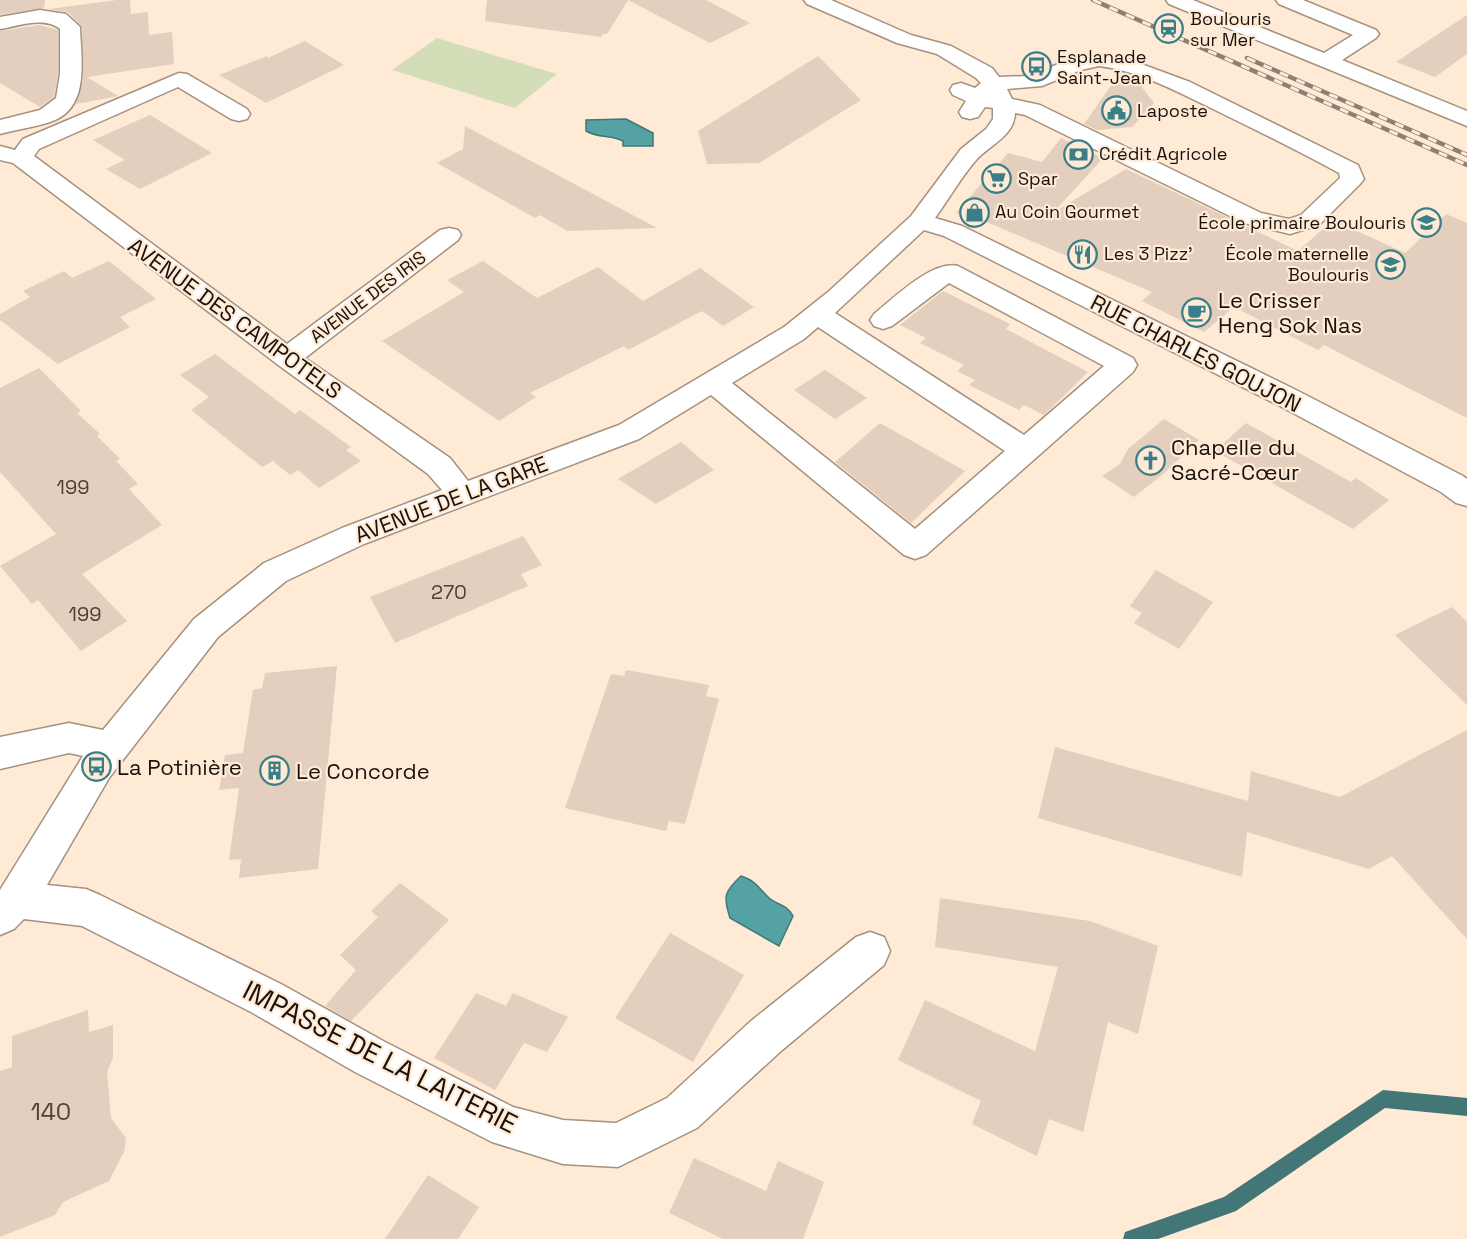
<svg xmlns="http://www.w3.org/2000/svg" width="1467" height="1239" font-family="'Space Grotesk',sans-serif">
<style>
.green{fill:#d3ddb7}
.water{fill:#55a2a5;stroke:#437777;stroke-width:1.5}
.lines{fill:none;stroke-linecap:round;stroke-linejoin:round}
.stream{fill:#437777;fill-rule:evenodd}
.building{fill:#e4cebd}
.minor-casing{stroke:#a4917f;stroke-width:3}
.minor{fill:#fff;fill-rule:evenodd}
.rail-casing{stroke:#8d7f72;stroke-width:4.5}
.rail{stroke:#ffead6;stroke-width:3;stroke-dasharray:9;stroke-linecap:butt}
.labels{text-anchor:middle;stroke-width:4.5;stroke-linejoin:round;paint-order:stroke}
.far-poi-label{font-size:18px;fill:#19120c;stroke:#ffead6;text-anchor:start}
.far-street-label{font-size:18px;fill:#19120c;stroke:#ffead6}
.number-label{font-size:20px;fill:#4c4138}
.poi-label{font-size:22px;fill:#19120c;stroke:#ffead6;text-anchor:start}
.street-label{font-size:22px;fill:#19120c;stroke:#ffead6}
.near-number-label{font-size:24px;fill:#4c4138}
.near-street-label{font-size:27px;fill:#19120c;stroke:#ffead6}
</style>
<rect width="100%" height="100%" fill="#ffead6"/>
<path class="green" d="M437 38 557 74 515 108 392 70Z"/>
<g class="water">
<path d="M626 119 653 133V146H623V141C610 134 600 139 586 131V120Z"/>
<path d="M741 876C757 882 756 885 767 896 776 906 785 902 793 916L779 946 730 918C723 896 724 892 741 876Z"/>
</g>
<g class="lines">
<path class="stream" d="M1383 1090 1467 1098V1116L1385 1108 1236 1211 1158 1239H1123L1125 1232 1224 1197Z"/>
</g>
<g class="building">
<path d="M0 0H45L44 8 0 15Z"/>
<path d="M117 0H130L131 14 148 12 149 35 172 32 174 64 87 77 118 96 76 104 83 80 82 27 68 12 49 9Z"/>
<path d="M487 0H628L607 34H603L601 37 485 21Z"/>
<path d="M628 0H706L750 23 710 43Z"/>
<path d="M1467 15V54L1435 77 1396 62Z"/>
<path d="M39 25 58 30V74L54 97 40 107 0 83V31Z"/>
<path d="M305 41 344 65 266 103 219 75 267 56 268 58Z"/>
<path d="M818 56 861 100 759 163 707 164 698 131Z"/>
<path d="M1117 77 1138 82 1154 103 1132 127 1097 130 1084 124Z"/>
<path d="M150 115 212 153 140 189 106 169 125 160 93 140Z"/>
<path d="M465 126 657 228 567 231 540 215 535 218 437 163 463 149Z"/>
<path d="M1061 138 1103 158 1054 212 1126 169 1298 251 1333 220 1405 253 1446 214 1467 223V418L1324 345 1318 350 1234 307 1204 332 1142 301 1152 292 989 223 956 213 1008 153 1042 162Z"/>
<path d="M109 261 156 299 120 317 130 327 58 364 0 320V314L30 297 23 291 64 271 72 278Z"/>
<path d="M483 261 537 298 598 267 643 301 700 268 754 307 723 326 702 311 628 350 624 346 530 393 536 397 499 421 382 341 464 292 447 280Z"/>
<path d="M943 291 1010 324 1006 329 1088 372 1044 415 1024 405 1019 410 969 385 975 380 957 371 964 365 920 343 926 338 900 325Z"/>
<path d="M215 354 295 414 300 410 351 447 346 450 361 461 319 488 298 470 290 475 273 461 262 467 191 410 209 397 180 375Z"/>
<path d="M39 368 81 411 77 413 100 434 97 436 120 459 116 461 138 484 129 489 162 525 82 574 127 621 81 651 38 600 32 604 0 566 56 534 0 472V388Z"/>
<path d="M825 370 867 398 835 419 794 390Z"/>
<path d="M1164 419 1199 440 1162 475 1134 497 1102 476 1120 464 1128 449Z"/>
<path d="M880 423 965 471 911 523 835 462Z"/>
<path d="M1246 423 1351 482 1356 478 1389 500 1353 529 1215 451Z"/>
<path d="M681 442 714 470 656 504 618 479Z"/>
<path d="M523 536 542 565 521 574 528 586 395 643 370 597Z"/>
<path d="M1156 570 1213 602 1179 649 1134 623 1142 613 1130 606Z"/>
<path d="M1452 607 1467 622V705L1395 635Z"/>
<path d="M337 666 318 869 239 878 241 859 229 860 239 788 219 790 225 755 243 753 253 690 262 688 265 673Z"/>
<path d="M626 670 709 685 706 696 719 699 685 824 669 821 666 831 565 808 611 674 624 676Z"/>
<path d="M1467 730V939L1392 856 1369 869 1247 832 1242 877 1038 818 1055 747 1248 801 1251 771 1340 797Z"/>
<path d="M400 883 449 920 351 1021 325 1006 356 970 340 955 378 917 371 911Z"/>
<path d="M940 898 1090 921 1158 946 1138 1034 1108 1022 1083 1132 1049 1119 1037 1156 972 1124 981 1101 898 1060 925 1000 1035 1051 1058 967 935 947Z"/>
<path d="M670 933 744 975 693 1062 615 1018Z"/>
<path d="M476 993 506 1006 513 993 568 1017 547 1052 524 1043 495 1090 434 1058Z"/>
<path d="M88 1010 89 1032 113 1025V1058L107 1072 111 1118 126 1138 124 1152 109 1181 63 1202 55 1215 0 1237V1071L12 1067V1036Z"/>
<path d="M694 1158 766 1191 778 1161 824 1182 803 1239H723L669 1213Z"/>
<path d="M428 1175 479 1207 458 1239H385Z"/>
</g>
<g class="lines">
<defs>
<g id="minor">
<path d="M804 0H831L911 35 951 46 992 68 999 77 1028 76 1066 61 1090 54 1125 58 1190 82 1358 165 1364 179 1360 184 1319 225 1290 234 1244 223 1025 115 1015 113C1015 135 989 146 977 159 961 177 949 199 935 218L962 226 1298 391 1463 476 1467 479V506L1456 503 1441 492 1278 405 944 236 924 230 835 313 1024 435 1104 366 949 283 892 326 883 329 874 326 870 320 874 314C894 298 932 260 958 266L1133 358 1137 365 1133 372 926 555 915 559 904 555 711 395 639 439 364 544 286 581 218 637 109 778 47 885 86 889 100 895 281 984 385 1042 513 1107 563 1120 616 1123 667 1098 751 1021 856 937 870 932 884 937 890 951 884 965 781 1051 697 1128 618 1167 563 1164 492 1142 355 1072 251 1012 82 926 24 919 14 929 0 935V890L83 756 69 753 0 769V737L69 723 103 730 194 619 264 563 342 528 442 490 428 474 277 364 13 163 0 160V146L15 150 23 139 179 73 187 74 247 109 250 114 247 119 239 121 231 119 178 87 39 149 34 156 287 344 440 230 449 228 458 230 461 235 458 240 305 358 450 458 468 481 619 425 784 327 828 292 911 216 961 149 986 129 993 119V108L985 107 978 117 970 119 962 117 959 112 966 101 953 95 950 90 953 85 961 83 975 88 981 83 976 78 937 54 897 43 807 4ZM1099 66C1139 71 1176 91 1211 108 1254 129 1297 150 1339 173L1340 178 1301 215 1289 219 1261 213 1040 105 1012 99 1007 89 1042 86 1081 70ZM818 327 1005 451 915 529 732 383 804 339Z"/>
<path d="M1166 0H1193L1324 53 1353 35 1279 4 1276 0H1303L1376 30 1379 34 1376 38 1342 60 1467 111V126L1169 4Z"/>
<path d="M40 10 66 14 80 27C81 58 90 105 55 120 38 127 17 129 0 134V120L40 110 56 98 60 74V29C44 16 19 26 0 29V17Z"/>
</g>
</defs>
<use href="#minor" class="minor-casing"/>
<use href="#minor" class="minor"/>
<defs>
<g id="rail">
<path d="M1093 0 1467 165"/>
<path d="M1247 58 1467 155"/>
</g>
</defs>
<use href="#rail" class="rail-casing"/>
<use href="#rail" class="rail"/>
</g>
<defs>
<symbol id="station-ring" viewBox="-11 -11 22 22"><circle r="9.5" fill="#ffead6" stroke="#397f8a" stroke-width="1.5"/><path d="M-3-6H3Q5-6 5-4V2Q5 4 3 4L4.5 6H3L1.5 4h-3L-3 6H-4.5L-3 4Q-5 4-5 2V-4Q-5-6-3-6ZM-3.5-4v3h7v-3ZM-3.5 1v1.5H-2V1ZM2 1v1.5H3.5V1Z" fill="#397f8a"/></symbol>
<symbol id="bus-ring" viewBox="-11 -11 22 22"><circle r="9.5" fill="#ffead6" stroke="#397f8a" stroke-width="1.5"/><path d="M-5-6H5V4H4V6H2V4H-2V6H-4V4H-5ZM-3.5-4V0h7V-4ZM-3.5 1.2v1.5H-2V1.2ZM2 1.2v1.5H3.5V1.2Z" fill="#397f8a"/></symbol>
<symbol id="civic-ring" viewBox="-11 -11 22 22"><circle r="9.5" fill="#ffead6" stroke="#397f8a" stroke-width="1.5"/><path d="M-.6-6.5H3V-4.5H.6V-3L4-1V1h2V6H-6V1h2V-1L-.6-3ZM-1.2 2.5V6h2.4V2.5Z" fill="#397f8a"/></symbol>
<symbol id="bank-ring" viewBox="-11 -11 22 22"><circle r="9.5" fill="#ffead6" stroke="#397f8a" stroke-width="1.5"/><path d="M-6-4H6V4H-6ZM0-2.3a2.3 2.3 0 1 0 0 4.6a2.3 2.3 0 1 0 0-4.6Z" fill="#397f8a"/></symbol>
<symbol id="supermarket-ring" viewBox="-11 -11 22 22"><circle r="9.5" fill="#ffead6" stroke="#397f8a" stroke-width="1.5"/><path d="M-6-5.5h2.5l.6 2H6L4.5 2H-2.5L-4.4-4H-6ZM-1.5 3.2a1.3 1.3 0 1 0 .1 0ZM3 3.2a1.3 1.3 0 1 0 .1 0Z" fill="#397f8a"/></symbol>
<symbol id="shop-ring" viewBox="-11 -11 22 22"><circle r="9.5" fill="#ffead6" stroke="#397f8a" stroke-width="1.5"/><path d="M-5-2.5h2.3a2.7 3.5 0 0 1 5.4 0H5L5.5 6h-11ZM-1.5-2.5h3a1.5 2.3 0 0 0-3 0Z" fill="#397f8a"/></symbol>
<symbol id="school-ring" viewBox="-11 -11 22 22"><circle r="9.5" fill="#ffead6" stroke="#397f8a" stroke-width="1.5"/><path d="M0-5L7-2L0 1L-7-2ZM-4 1L0 2.5L4 1V4Q0 6-4 4Z" fill="#397f8a"/></symbol>
<symbol id="restaurant-ring" viewBox="-11 -11 22 22"><circle r="9.5" fill="#ffead6" stroke="#397f8a" stroke-width="1.5"/><path d="M-5-6h1v4h1v-4h1v4h1v-4h1v5L-1.5 .5V6h-2V.5L-5-1ZM5-6V6H3V1.5H1.5Q1.5-4 5-6Z" fill="#397f8a"/></symbol>
<symbol id="cafe-ring" viewBox="-11 -11 22 22"><circle r="9.5" fill="#ffead6" stroke="#397f8a" stroke-width="1.5"/><path d="M-5.5-4.5H6V0H3Q3 3.5 0 3.5H-2.5Q-5.5 3.5-5.5 0ZM3-3.2v2h1.7v-2ZM-6 4.5H4V6H-6Z" fill="#397f8a"/></symbol>
<symbol id="church-ring" viewBox="-11 -11 22 22"><circle r="9.5" fill="#ffead6" stroke="#397f8a" stroke-width="1.5"/><path d="M-1.2-6h2.4v3.5h3.3v2.4h-3.3V6h-2.4V-.1h-3.3v-2.4h3.3Z" fill="#397f8a"/></symbol>
<symbol id="building-ring" viewBox="-11 -11 22 22"><circle r="9.5" fill="#ffead6" stroke="#397f8a" stroke-width="1.5"/><path d="M-4-6H4V6H1V3H-1V6H-4ZM-2.5-4.3h1.7v1.8h-1.7ZM.8-4.3h1.7v1.8H.8ZM-2.5-1h1.7V.8h-1.7ZM.8-1h1.7V.8H.8Z" fill="#397f8a"/></symbol>
</defs>
<g fill-rule="evenodd">
<use href="#station-ring" x="1152" y="12" width="33" height="33"/>
<use href="#bus-ring" x="1020" y="50" width="33" height="33"/>
<use href="#civic-ring" x="1100" y="94" width="33" height="33"/>
<use href="#bank-ring" x="1062" y="138" width="33" height="33"/>
<use href="#supermarket-ring" x="980" y="162" width="33" height="33"/>
<use href="#shop-ring" x="958" y="196" width="33" height="33"/>
<use href="#school-ring" x="1410" y="206" width="33" height="33"/>
<use href="#restaurant-ring" x="1066" y="238" width="33" height="33"/>
<use href="#school-ring" x="1374" y="248" width="33" height="33"/>
<use href="#cafe-ring" x="1180" y="296" width="33" height="33"/>
<use href="#church-ring" x="1134" y="444" width="33" height="33"/>
<use href="#bus-ring" x="80" y="750" width="33" height="33"/>
<use href="#building-ring" x="258" y="754" width="33" height="33"/>
</g>
<g class="labels">
<g class="far-poi-label">
<text x="1190" y="25">Boulouris<tspan x="1190" dy="21">sur Mer</tspan></text>
<text x="1057" y="63">Esplanade<tspan x="1057" dy="21">Saint-Jean</tspan></text>
<text x="1137" y="117">Laposte</text>
<text x="1099" y="160">Crédit Agricole</text>
<text x="1018" y="185">Spar</text>
<text x="995" y="218">Au Coin Gourmet</text>
<text x="1406" y="229" text-anchor="end">École primaire Boulouris</text>
<text x="1104" y="260">Les 3 Pizz'</text>
<text x="1369" y="260" text-anchor="end">École maternelle<tspan x="1369" dy="21">Boulouris</tspan></text>
</g>
<g class="far-street-label">
<text transform="translate(368 297) rotate(-37)" y="6">AVENUE DES IRIS</text>
</g>
<g class="number-label">
<text x="73" y="494">199</text>
<text x="449" y="599">270</text>
<text x="85" y="621">199</text>
</g>
<g class="poi-label">
<text x="1218" y="308">Le Crisser<tspan x="1218" dy="25">Heng Sok Nas</tspan></text>
<text x="1171" y="455">Chapelle du<tspan x="1171" dy="25">Sacré-Cœur</tspan></text>
<text x="117" y="775">La Potinière</text>
<text x="296" y="779">Le Concorde</text>
</g>
<g class="street-label">
<text transform="translate(235 318) rotate(36)" y="8">AVENUE DES CAMPOTELS</text>
<text transform="translate(1196 353) rotate(27)" y="8">RUE CHARLES GOUJON</text>
<text transform="translate(451 499) rotate(-21)" y="8">AVENUE DE LA GARE</text>
</g>
<g class="near-number-label">
<text x="51" y="1120">140</text>
</g>
<g class="near-street-label">
<text transform="translate(380 1057) rotate(27)" y="9">IMPASSE DE LA LAITERIE</text>
</g>
</g>
</svg>
